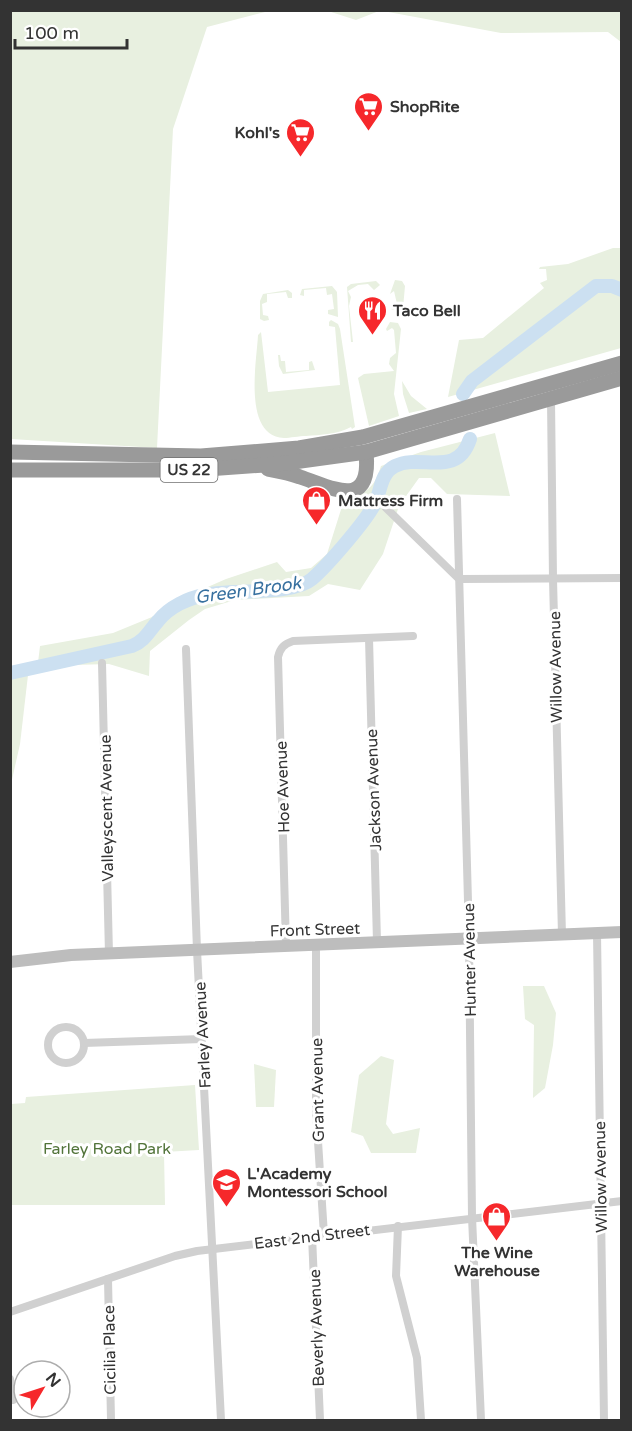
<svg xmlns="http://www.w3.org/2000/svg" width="632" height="1431" font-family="'Varela Round',sans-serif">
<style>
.green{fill:#e8f0e0}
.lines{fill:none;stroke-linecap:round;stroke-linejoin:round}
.river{stroke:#cce0f1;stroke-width:14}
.street{stroke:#d0d0d0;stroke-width:8}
.secondary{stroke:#bdbdbd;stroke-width:12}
.highway{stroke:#9a9a9a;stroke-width:15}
.labels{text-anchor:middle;stroke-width:6;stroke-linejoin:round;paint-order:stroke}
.shield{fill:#fff;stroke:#707070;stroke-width:1.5}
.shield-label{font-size:15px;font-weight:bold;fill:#333}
.poi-label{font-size:16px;font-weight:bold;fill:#333;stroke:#fff;text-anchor:start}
.street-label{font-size:16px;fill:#333;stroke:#fff}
.park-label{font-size:16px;fill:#52743a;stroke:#fff}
.water-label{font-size:18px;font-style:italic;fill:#37709f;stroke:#fff}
</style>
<rect width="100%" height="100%" fill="#fff"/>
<g class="green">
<path d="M10 11H269L207 27 173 129 157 448 11 439Z"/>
<path d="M328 11 379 10V11L356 20Z"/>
<path d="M383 11H621V42L608 32 501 33Z"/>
<path d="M613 248H621V348L448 397 459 340 483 338 544 288 540 283 547 280 546 269H539L540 267 568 264Z"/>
<path d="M395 280 402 281 405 286 403 308 396 311 391 309 397 304 394 291 390 294Z"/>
<path d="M376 281 380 285 374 290 368 284 358 285 348 291 351 297 349 306 353 342H351L347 287 351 284Z"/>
<path d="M332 286 337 292 338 317 328 314V310L334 309 332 294 327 295 326 288 304 290V296L300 295 302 289Z"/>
<path d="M288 290 292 293V298H288L286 292 267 294V302L262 304 263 315 268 316 269 320 264 321 260 319V301L263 294Z"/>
<path d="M331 320 338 324 340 329 355 427 352 429 351 427C339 434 320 435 306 436 299 436 290 438 284 438 242 436 257 360 258 335L261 332 268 392 340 385 335 327 329 326V322Z"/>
<path d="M390 322 398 323 401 329 394 394 399 416 369 426 358 378 364 374 394 371 389 364 390 358 396 353 394 330 392 328 387 331 386 329Z"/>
<path d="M278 355H280L281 361H285L286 372 309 370V362L312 361 315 370 283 374 279 366Z"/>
<path d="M402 381 411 396 427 409 409 413 403 394Z"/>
<path d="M495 433 510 496 447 494 431 478H419L399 506 383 554 360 590 328 584 309 596 235 600 205 609 189 620 150 651 149 676 109 664 73 665 37 671 40 646 113 633 152 617 171 603 226 579 277 562 286 572 311 568 327 554 344 500C367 492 374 489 381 466L421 452Z"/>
<path d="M28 675 20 744 11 784V679Z"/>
<path d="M523 986H544L556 1013 553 1045 545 1088 533 1098 534 1025 525 1019Z"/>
<path d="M381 1056 394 1060 386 1124 393 1134 420 1128 416 1153H371L363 1136 351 1132 359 1075Z"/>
<path d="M254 1064 276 1070 274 1107H256Z"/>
<path d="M195 1085 199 1150 164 1152 165 1205H11V1104L25 1103 26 1097Z"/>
</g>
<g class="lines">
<g class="river">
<path d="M463 394 472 381 596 286H612L622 290"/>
<path d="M10 673 132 646C145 641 149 631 158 621 169 607 188 598 205 595 232 589 292 596 312 579 327 566 369 518 376 501 381 489 381 473 395 466 421 453 457 479 470 439"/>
</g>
<g class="street">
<path d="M551 399 553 579 562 935"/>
<path d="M457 499 469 938 472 1217 481 1420"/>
<path d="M386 508 459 579 622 578"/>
<path d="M369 638 377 942"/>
<path d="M186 649 197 950 221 1420"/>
<path d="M102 663 109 954"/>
<path d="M597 933 604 1420"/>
<path d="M316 945V1110L324 1235"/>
<path d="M286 946 278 657C280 648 284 644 293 641L413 636"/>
<circle cx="66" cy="1045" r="18"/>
<path d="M84 1043 202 1039"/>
<path d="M398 1226 396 1276 417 1358 421 1420"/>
<path d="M312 1236 320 1420"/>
<path d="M108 1279 111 1420"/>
<path d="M10 1312 175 1256 197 1251 622 1201"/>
<path d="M10 1379 13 1400"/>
</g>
<path class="secondary" d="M10 962 71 955 622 932"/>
<g class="highway">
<path d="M10 452 201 456 299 448 363 437 622 363"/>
<path d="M268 469C279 471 290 473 300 477 333 488 372 511 366 452"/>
<path d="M10 470H193L279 464 366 452 622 378"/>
</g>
</g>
<defs>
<symbol id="supermarket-pin" viewBox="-11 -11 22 30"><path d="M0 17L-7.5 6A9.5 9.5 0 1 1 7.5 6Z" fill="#f6282b" stroke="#fff"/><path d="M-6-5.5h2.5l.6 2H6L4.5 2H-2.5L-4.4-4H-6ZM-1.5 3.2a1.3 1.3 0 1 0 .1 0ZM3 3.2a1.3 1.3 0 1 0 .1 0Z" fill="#fff"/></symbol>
<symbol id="restaurant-pin" viewBox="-11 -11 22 30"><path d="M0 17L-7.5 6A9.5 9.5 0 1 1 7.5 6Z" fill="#f6282b" stroke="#fff"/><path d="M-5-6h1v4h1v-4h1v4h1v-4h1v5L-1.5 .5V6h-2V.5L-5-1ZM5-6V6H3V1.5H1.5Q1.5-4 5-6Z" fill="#fff"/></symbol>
<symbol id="shop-pin" viewBox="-11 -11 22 30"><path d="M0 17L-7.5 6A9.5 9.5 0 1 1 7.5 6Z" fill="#f6282b" stroke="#fff"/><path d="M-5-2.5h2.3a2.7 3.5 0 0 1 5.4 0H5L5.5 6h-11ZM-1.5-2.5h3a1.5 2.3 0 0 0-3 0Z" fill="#fff"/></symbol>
<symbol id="school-pin" viewBox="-11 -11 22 30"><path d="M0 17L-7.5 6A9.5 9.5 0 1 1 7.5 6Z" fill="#f6282b" stroke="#fff"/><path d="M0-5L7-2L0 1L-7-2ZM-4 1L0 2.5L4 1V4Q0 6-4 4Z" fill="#fff"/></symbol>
</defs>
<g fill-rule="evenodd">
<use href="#supermarket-pin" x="352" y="90" width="33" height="45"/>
<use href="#supermarket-pin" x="284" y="116" width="33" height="45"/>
<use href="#restaurant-pin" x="356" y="294" width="33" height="45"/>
<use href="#shop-pin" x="300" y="484" width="33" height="45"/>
<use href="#school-pin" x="210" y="1166" width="33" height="45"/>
<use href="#shop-pin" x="480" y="1200" width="33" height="45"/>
</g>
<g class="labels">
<rect class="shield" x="160.5" y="458" width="57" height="24" rx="4.5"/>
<g class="shield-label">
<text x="189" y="475">US 22</text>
</g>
<g class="poi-label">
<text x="390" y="112">ShopRite</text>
<text x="280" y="138" text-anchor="end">Kohl's</text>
<text x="393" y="316">Taco Bell</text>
<text x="338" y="506">Mattress Firm</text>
<text x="247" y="1179">L'Academy<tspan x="247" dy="18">Montessori School</tspan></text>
<text x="497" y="1258" text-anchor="middle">The Wine<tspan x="497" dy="18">Warehouse</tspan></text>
</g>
<g class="street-label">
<text transform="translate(555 667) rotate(-91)" y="6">Willow Avenue</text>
<text transform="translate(282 787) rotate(-92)" y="6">Hoe Avenue</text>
<text transform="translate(373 790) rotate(-92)" y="6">Jackson Avenue</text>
<text transform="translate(106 808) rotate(-91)" y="6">Valleyscent Avenue</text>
<text transform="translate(315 929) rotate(-2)" y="6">Front Street</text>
<text transform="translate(469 960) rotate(-91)" y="6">Hunter Avenue</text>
<text transform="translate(202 1035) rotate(-93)" y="6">Farley Avenue</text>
<text transform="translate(317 1090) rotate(-91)" y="6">Grant Avenue</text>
<text transform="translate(600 1177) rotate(-91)" y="6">Willow Avenue</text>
<text transform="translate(312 1236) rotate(-7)" y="6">East 2nd Street</text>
<text transform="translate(316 1328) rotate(-92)" y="6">Beverly Avenue</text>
<text transform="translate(109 1350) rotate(-91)" y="6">Cicilia Place</text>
</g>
<g class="park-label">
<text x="107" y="1154">Farley Road Park</text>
</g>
<g class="water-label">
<text transform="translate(248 590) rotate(-8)" y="6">Green Brook</text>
</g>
</g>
<rect width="632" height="1431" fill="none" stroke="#333333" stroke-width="24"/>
<g transform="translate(42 1389) rotate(51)"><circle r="28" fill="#ffffff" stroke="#adadad" stroke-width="1.5"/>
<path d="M0-4.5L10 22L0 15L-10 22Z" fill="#f6282b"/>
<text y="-9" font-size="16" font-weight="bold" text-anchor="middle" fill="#333333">N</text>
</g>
<path d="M15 39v9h112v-9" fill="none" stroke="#333333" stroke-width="3"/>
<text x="24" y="39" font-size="18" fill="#333333" stroke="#ffffff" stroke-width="4.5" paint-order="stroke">100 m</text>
</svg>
